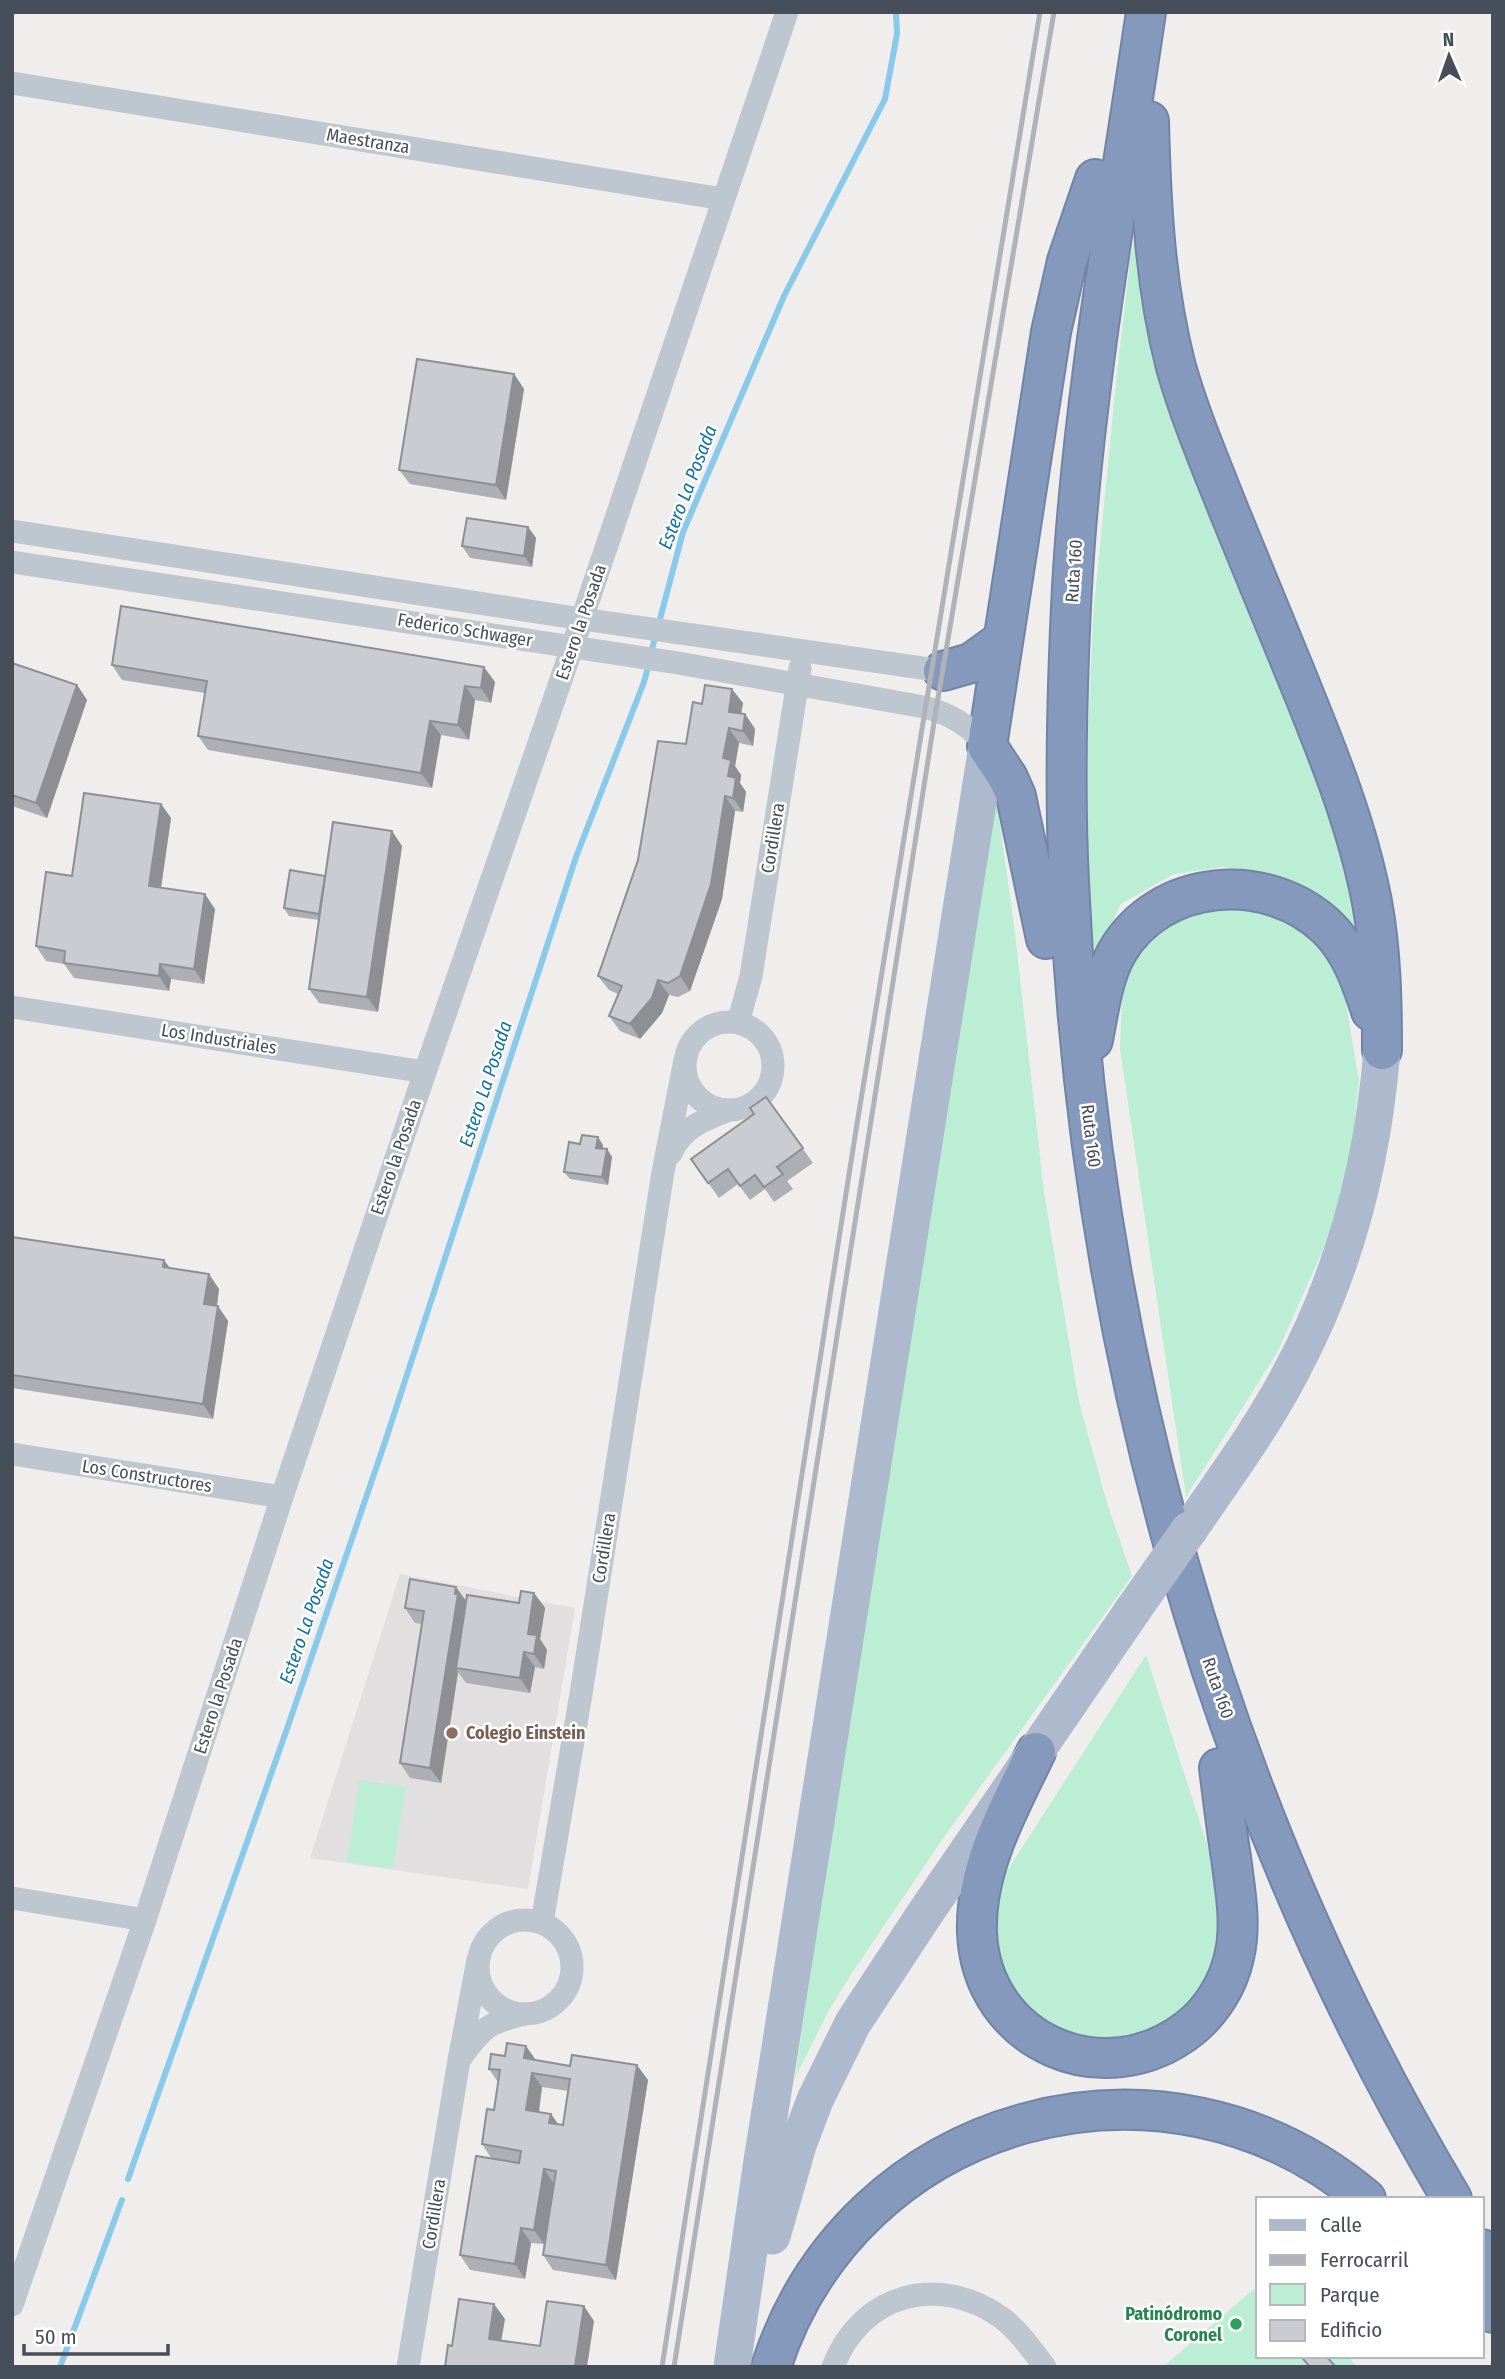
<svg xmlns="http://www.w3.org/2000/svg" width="1505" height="2379" font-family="'Fira Sans Condensed',sans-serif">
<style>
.education{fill:#e1dfdf}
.green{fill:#bceed5}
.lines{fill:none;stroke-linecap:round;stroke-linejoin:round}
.stream{stroke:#89c9ea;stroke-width:6}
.motorway-casing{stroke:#7184a7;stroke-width:42}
.minor{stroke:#bec6cf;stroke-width:23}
.primary{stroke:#adb9cc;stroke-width:37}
.motorway{stroke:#8599bc;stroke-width:38}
.rail{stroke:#afb2b8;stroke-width:5}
.primary-bridge{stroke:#adb9cc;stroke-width:37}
.wall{fill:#aeafb5;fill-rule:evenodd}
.shaded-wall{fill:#8d8f93}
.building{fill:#caccd2;stroke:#8d8f93;stroke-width:2;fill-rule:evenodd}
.education-dot{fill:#8d6e63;stroke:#fff;stroke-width:2.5}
.leisure-dot{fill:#2e9e5b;stroke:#fff;stroke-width:2.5}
.labels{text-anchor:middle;stroke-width:5;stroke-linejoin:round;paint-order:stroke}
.street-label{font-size:18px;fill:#464e5a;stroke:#fff}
.education-label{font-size:18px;font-weight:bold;fill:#785e54;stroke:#fff;text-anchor:start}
.leisure-label{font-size:18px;font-weight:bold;fill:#27864d;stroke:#fff;text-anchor:end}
.water-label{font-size:19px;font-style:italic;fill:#0f72a4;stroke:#fff}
</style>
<rect width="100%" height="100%" fill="#f0eded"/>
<path class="education" d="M400 1574 575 1608 528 1889 310 1858Z"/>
<g class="green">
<path d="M1141 222 1351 866 1367 944 1317 897 1275 877 1224 867 1174 874 1121 904 1092 964 1088 951 1085 802 1093 617 1116 382 1131 253Z"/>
<path d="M993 791 997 802 1015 933 1044 1192 1079 1402 1107 1503 1132 1576 942 1840 852 1973 828 2012 795 2078 853 1682Z"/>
<path d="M1256 905 1305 930 1342 980 1359 1081 1346 1198 1277 1353 1186 1497 1120 1049 1122 994 1143 939 1160 920 1212 907Z"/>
<path d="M1146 1655 1223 1894 1226 1961 1157 2042 1048 2035 999 1979 993 1906 1007 1871Z"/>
<path d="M359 1780 406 1787 393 1869 347 1862Z"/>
<path d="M1254 2289 1258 2291V2356H1348L1357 2367H1163Z"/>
</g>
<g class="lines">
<g class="stream">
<path d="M651 653 683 532 784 296 885 99 897 34 896 12"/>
<path d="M128 2179 288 1726 385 1442 576 857 644 682 649 664"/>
<path d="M60 2367 122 2200"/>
</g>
<defs>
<g id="motorway">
<path d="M1146 12C1118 203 1083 394 1072 587 1067 685 1064 783 1069 882 1089 1343 1215 1802 1452 2199"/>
<path d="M1149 121C1151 204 1155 286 1176 367 1190 416 1210 463 1229 511 1252 566 1274 622 1297 677 1327 751 1357 824 1372 902 1381 951 1382 1000 1382 1050"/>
<path d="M943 671 971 663 1003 640"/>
<path d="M1046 939 1016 796 1008 778 987 746 1051 332 1067 261 1095 179"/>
<path d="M1093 1040C1099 1010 1102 979 1117 952 1160 878 1267 870 1327 927 1351 950 1361 981 1371 1011"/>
<path d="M1036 1752C1009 1808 975 1868 977 1932 981 2042 1104 2096 1190 2028 1211 2011 1228 1985 1234 1957 1242 1924 1235 1890 1231 1857 1226 1828 1223 1798 1219 1768"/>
<path d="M1482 2249 1493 2266"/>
<path d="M1482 2296 1493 2313"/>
<path d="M771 2367C853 2113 1164 2028 1366 2199"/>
</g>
</defs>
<use href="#motorway" class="motorway-casing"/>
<g class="minor">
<path d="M12 83 723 199"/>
<path d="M12 531 582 619 943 671"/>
<path d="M12 562 678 663 924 707C950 714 969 725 987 746"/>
<path d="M12 1007 425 1072"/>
<circle cx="729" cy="1066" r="44"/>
<path d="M738 1023 751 976 800 668"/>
<path d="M671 1153C682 1128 703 1120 727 1111"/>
<path d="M12 1454 282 1497"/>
<path d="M12 1898 145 1920"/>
<circle cx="525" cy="1967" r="47"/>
<path d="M542 1923 581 1694 663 1172 685 1060"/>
<path d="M463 2055C484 2026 489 2023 524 2014"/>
<path d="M12 2305 145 1920 282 1497 425 1072 582 619 787 12"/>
<path d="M408 2367 459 2060 478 1960"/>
<path d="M833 2367C861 2293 939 2273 1002 2318 1019 2331 1032 2350 1045 2367"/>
</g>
<g class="primary">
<path d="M1189 1530C1224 1479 1261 1429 1290 1374 1344 1274 1373 1163 1382 1050"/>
<path d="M772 2236 798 2145 815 2100 853 2023 924 1915 1133 1610"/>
<path d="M732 2367 762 2161 987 746"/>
</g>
<use href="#motorway" class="motorway"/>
<g class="rail">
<path d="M662 2367 856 1130 1040 12"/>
<path d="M674 2367 936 710 1054 12"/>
</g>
<path class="primary-bridge" d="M1133 1610 1189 1530"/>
</g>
<g class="wall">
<path d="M514 374 524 389 506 500 410 484 399 470Z"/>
<path d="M528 527 536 538 532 567 470 558 462 546Z"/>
<path d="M12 663 77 685 87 700 47 818 12 806Z"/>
<path d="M112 665 495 682 491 703 475 700 469 740 441 735 432 788 208 750 198 736 205 693 122 680Z"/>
<path d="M743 703 741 713 745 714 755 729 753 746 739 743 735 766 741 775 740 783 746 792 743 812 735 811 722 899 690 991 678 997 669 995 662 1013 640 1039 620 1031 609 1016 618 994 609 990 598 976 702 704Z"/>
<path d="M161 804 171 818 161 888 215 909 204 984 171 979 169 991 74 978 64 964 46 961 36 946 72 876Z"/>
<path d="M402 846 378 1012 319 1003 309 989 319 920 289 916 284 908 325 876Z"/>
<path d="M766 1097 813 1163 787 1181 793 1189 774 1202 765 1189 750 1200 738 1184 719 1198 691 1159 754 1114Z"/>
<path d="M580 1144 603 1145 602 1149H607L612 1157 608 1185 570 1179 564 1172Z"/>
<path d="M12 1237 170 1268 219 1289 217 1306 228 1321 213 1419 12 1388Z"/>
<path d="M534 1593 545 1608 540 1639 547 1650 544 1669 535 1667 530 1693 466 1683 458 1672 441 1783 410 1778 400 1763 422 1624 415 1623 405 1608 466 1601 519 1603Z"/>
<path d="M526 2046 536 2060 648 2080 616 2280 553 2270 543 2255 544 2244 531 2243 525 2279 470 2270 460 2255 491 2158 482 2144 494 2110 498 2082 489 2069 505 2056ZM542 2087 568 2091 563 2125H558L551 2114 539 2112Z"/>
</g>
<g class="shaded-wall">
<path d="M514 374 524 389 506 500 496 485Z"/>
<path d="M528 527 536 538 532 567 524 556Z"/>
<path d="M484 667 495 682 491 703 481 688Z"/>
<path d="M77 685 87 700 47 818 36 803Z"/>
<path d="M465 686 475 700 469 740 458 725Z"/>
<path d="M732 689 743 703 739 726 729 712Z"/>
<path d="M745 714 755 729 753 746 743 731Z"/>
<path d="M430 721 441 735 432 788 421 773Z"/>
<path d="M729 728 739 743 735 766 741 775 740 783 746 792 743 812 733 798 723 758Z"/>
<path d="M725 796 735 811 722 899 690 991 680 976Z"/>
<path d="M161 804 171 818 159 901 149 886Z"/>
<path d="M392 831 402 846 378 1012 367 997Z"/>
<path d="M205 894 215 909 204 984 194 969Z"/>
<path d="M160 964 171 979 169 991 159 976Z"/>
<path d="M658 980 669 995 662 1013 640 1039 630 1024Z"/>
<path d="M598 1137 603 1145 601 1155 596 1148Z"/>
<path d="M607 1149 612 1157 608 1185 602 1177Z"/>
<path d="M164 1260 175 1275 163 1267Z"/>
<path d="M209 1274 219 1289 215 1319 204 1304Z"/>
<path d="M218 1306 228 1321 213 1419 203 1404Z"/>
<path d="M456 1587 466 1601 456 1668 458 1672 441 1783 430 1768Z"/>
<path d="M534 1593 545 1608 540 1639 547 1650 544 1669 534 1654 528 1634Z"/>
<path d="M524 1652 535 1667 530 1693 520 1678Z"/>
<path d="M526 2046 536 2061 524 2058Z"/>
<path d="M637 2065 648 2080 616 2280 606 2265Z"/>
<path d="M532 2073 542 2087 537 2125 526 2110Z"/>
<path d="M551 2114 561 2128 549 2123Z"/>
<path d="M544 2169 554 2184 544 2244 534 2230Z"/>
<path d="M521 2228 531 2243 525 2279 515 2264Z"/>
<path d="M494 2304 505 2319 499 2354 489 2339Z"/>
<path d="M584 2306 594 2321 587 2367H575Z"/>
</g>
<g class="building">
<path d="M417 359 514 374 496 485 399 470Z"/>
<path d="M467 518 528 527 524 556 462 546Z"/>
<path d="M121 606 484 667 481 688 465 686 458 725 430 721 421 773 198 736 207 681 112 665Z"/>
<path d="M12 663 77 685 36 803 12 795Z"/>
<path d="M705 685 732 689 729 712 745 714 743 731 729 728 723 758 731 760 728 776 736 778 733 798 725 796 711 884 680 976 668 983 658 980 652 998 630 1024 609 1016 622 986 598 976 638 860 658 741 686 744 693 702 702 704Z"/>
<path d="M84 793 161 804 149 886 205 894 194 969 160 964 159 976 64 963 65 951 36 946 46 872 72 876Z"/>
<path d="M333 822 392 831 367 997 309 989Z"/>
<path d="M290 870 325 876 319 914 284 908Z"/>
<path d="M766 1097 803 1148 777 1167 783 1174 764 1187 755 1175 740 1186 728 1169 708 1183 691 1159 754 1114 750 1108Z"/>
<path d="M582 1135 598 1137 596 1148 607 1149 602 1177 564 1172 569 1142 580 1144Z"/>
<path d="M12 1237 164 1260 163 1267 209 1274 204 1304 218 1306 203 1404 12 1375Z"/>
<path d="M410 1579 456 1587 455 1594H458L430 1768 400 1763 424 1611 405 1608Z"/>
<path d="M521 1591 534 1593 528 1634 537 1635 534 1654 524 1652 520 1678 456 1668 467 1595 519 1603Z"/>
<path d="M507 2043 526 2046 524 2058 570 2066 572 2055 637 2065 606 2265 543 2255 556 2171 544 2169 534 2230 521 2228 515 2264 460 2255 476 2156 519 2163 521 2151 482 2144 487 2109 494 2110 500 2070 489 2069 491 2054 505 2056ZM532 2073 570 2079 563 2125 549 2123 551 2114 526 2110Z"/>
<path d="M459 2299 494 2304 489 2339 540 2346 547 2301 584 2306 575 2366 578 2367H445L448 2345 452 2346Z"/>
<path d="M1305 2356H1326L1336 2367H1310L1303 2359Z"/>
</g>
<circle class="education-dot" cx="452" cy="1733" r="7"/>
<circle class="leisure-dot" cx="1236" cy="2324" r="7"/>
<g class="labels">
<g class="street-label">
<text transform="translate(368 141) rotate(9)" y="6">Maestranza</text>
<text transform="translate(1074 571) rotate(-86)" y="6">Ruta 160</text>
<text transform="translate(581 622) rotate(-71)" y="6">Estero la Posada</text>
<text transform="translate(465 630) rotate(9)" y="6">Federico Schwager</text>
<text transform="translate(773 838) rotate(-81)" y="6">Cordillera</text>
<text transform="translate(219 1039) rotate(9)" y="6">Los Industriales</text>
<text transform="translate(1091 1136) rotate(83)" y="6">Ruta 160</text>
<text transform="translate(396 1157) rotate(-71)" y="6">Estero la Posada</text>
<text transform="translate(147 1476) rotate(9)" y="6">Los Constructores</text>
<text transform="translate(604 1548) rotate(-81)" y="6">Cordillera</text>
<text transform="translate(1218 1688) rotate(71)" y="6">Ruta 160</text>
<text transform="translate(218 1696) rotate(-72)" y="6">Estero la Posada</text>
<text transform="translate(434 2214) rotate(-81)" y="6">Cordillera</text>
</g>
<g class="education-label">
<text x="466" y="1739">Colegio Einstein</text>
</g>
<g class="leisure-label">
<text x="1222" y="2320">Patinódromo<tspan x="1222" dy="21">Coronel</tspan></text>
</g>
<g class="water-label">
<text transform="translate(687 487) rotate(-69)" y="7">Estero La Posada</text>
<text transform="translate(485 1084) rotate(-72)" y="7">Estero La Posada</text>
<text transform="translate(306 1621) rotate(-71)" y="7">Estero La Posada</text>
</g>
</g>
<rect width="1505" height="2379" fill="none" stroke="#464e5a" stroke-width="28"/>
<rect x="1256" y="2197" width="228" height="161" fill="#ffffff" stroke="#b5b8bd" stroke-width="2"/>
<rect x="1270" y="2220" width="35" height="10" fill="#adb9cc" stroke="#b5b8bd" stroke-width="2"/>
<text x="1320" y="2232" font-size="21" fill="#464e5a">Calle</text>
<rect x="1270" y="2255" width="35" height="10" fill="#afb2b8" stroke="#b5b8bd" stroke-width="2"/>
<text x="1320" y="2267" font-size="21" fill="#464e5a">Ferrocarril</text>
<rect x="1270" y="2284" width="35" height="21" fill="#bceed5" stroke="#b5b8bd" stroke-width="2"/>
<text x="1320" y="2302" font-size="21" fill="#464e5a">Parque</text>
<rect x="1270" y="2320" width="35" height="21" fill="#caccd2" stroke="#b5b8bd" stroke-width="2"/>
<text x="1320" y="2337" font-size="21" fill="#464e5a">Edificio</text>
<g transform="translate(1449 56) rotate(358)" stroke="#ffffff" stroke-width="5" paint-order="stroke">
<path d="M0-5L12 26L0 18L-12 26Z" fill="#464e5a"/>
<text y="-10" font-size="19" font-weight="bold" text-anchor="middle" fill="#464e5a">N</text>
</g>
<path d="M24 2344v10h144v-10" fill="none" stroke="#464e5a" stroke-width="3.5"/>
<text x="35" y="2344" font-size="21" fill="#464e5a" stroke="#ffffff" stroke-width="5" paint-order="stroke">50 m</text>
</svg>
